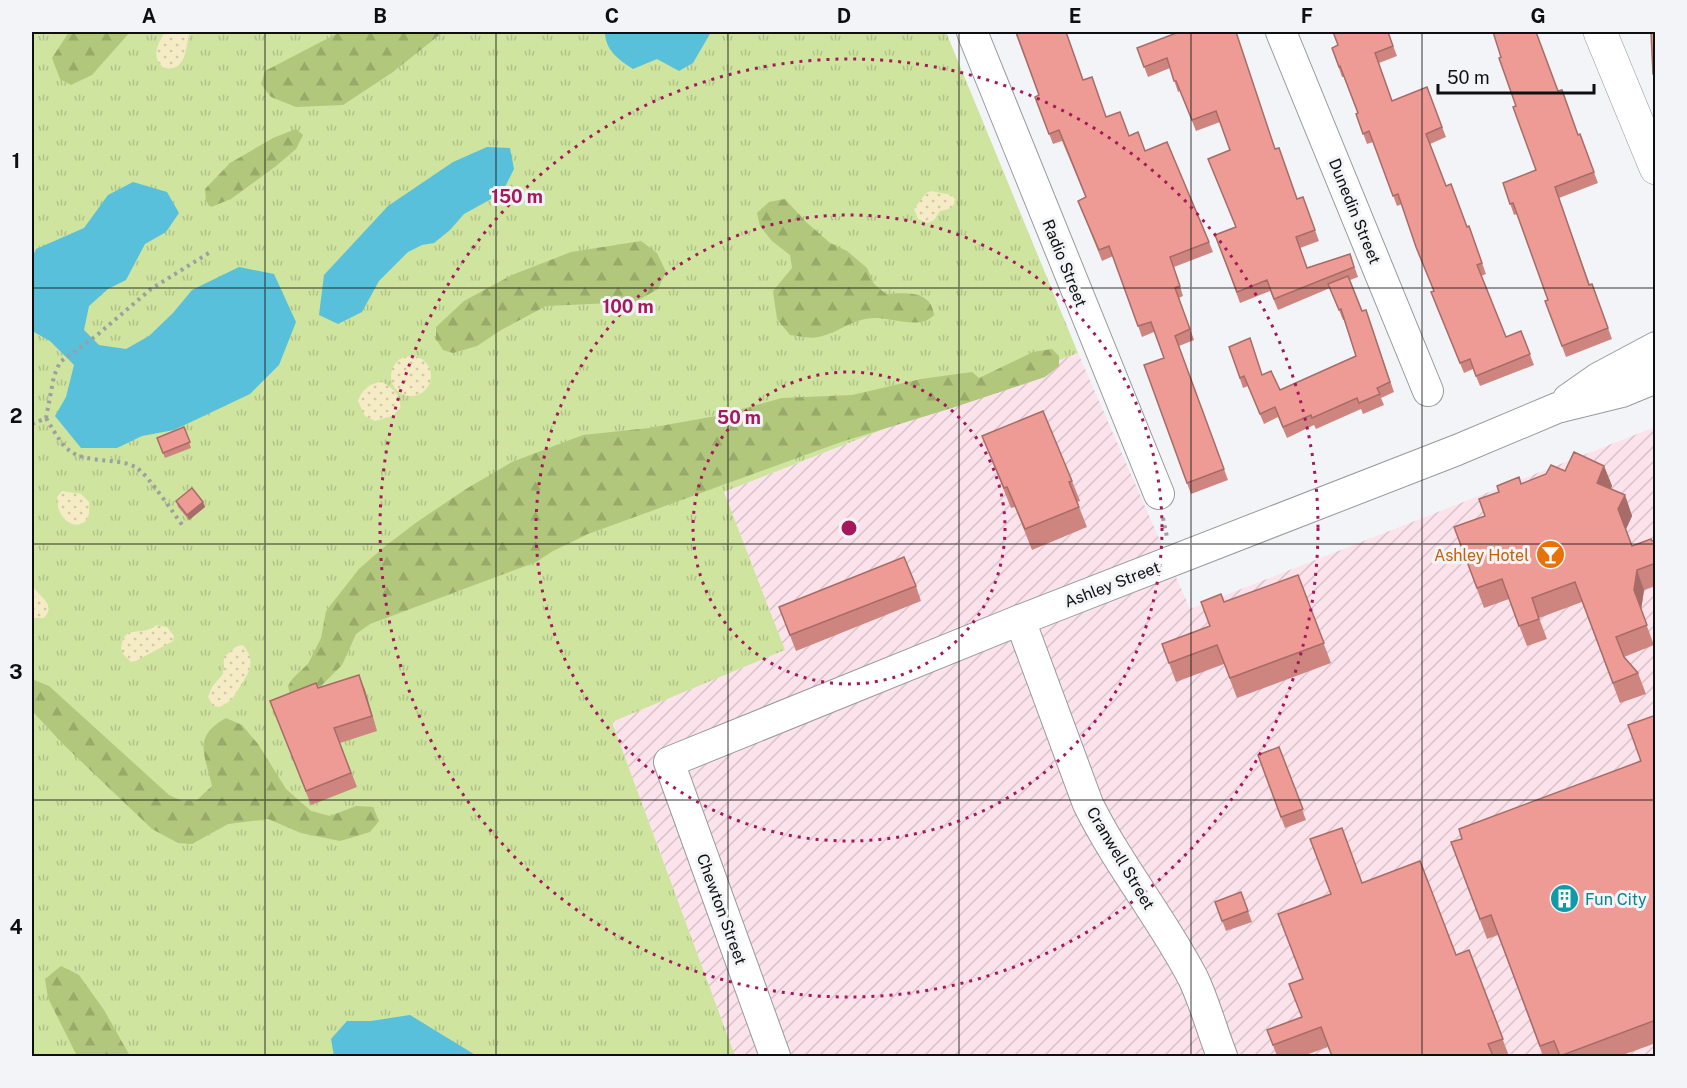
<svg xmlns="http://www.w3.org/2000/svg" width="1687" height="1088" font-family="'Public Sans',sans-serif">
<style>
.industrial{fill:url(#industrial-furrows)}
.grass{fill:url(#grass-tufts)}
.forest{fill:url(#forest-firs)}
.sand{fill:url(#sand-dots)}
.water{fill:#58c0da}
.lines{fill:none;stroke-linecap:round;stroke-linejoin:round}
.minor-casing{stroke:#989a9c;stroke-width:32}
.major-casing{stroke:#989a9c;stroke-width:34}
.path{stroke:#9e9fa1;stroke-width:4;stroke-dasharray:3 4.5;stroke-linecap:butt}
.minor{stroke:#fff;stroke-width:30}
.major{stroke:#fff;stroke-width:33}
.wall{fill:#ce8580}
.shaded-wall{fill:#a76c68}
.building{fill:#ef9b95;stroke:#a76c68;stroke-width:1.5}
.grid{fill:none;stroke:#0e0f10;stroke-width:1.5;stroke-opacity:0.55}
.ring{fill:none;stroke:#a5185b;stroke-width:3;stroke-dasharray:3 6}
.labels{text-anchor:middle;stroke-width:6;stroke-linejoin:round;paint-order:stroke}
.street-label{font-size:16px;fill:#0e0f10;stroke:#f3f4f7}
.food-label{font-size:16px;fill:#c56008;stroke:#f3f4f7;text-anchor:end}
.culture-label{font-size:16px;fill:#0d838f;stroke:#f3f4f7;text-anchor:start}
.centre{fill:#a5185b;stroke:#f3f4f7;stroke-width:3}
.ring-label{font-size:18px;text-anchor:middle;font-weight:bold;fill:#a5185b;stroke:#f3f4f7;stroke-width:6;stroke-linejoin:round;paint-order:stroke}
.neatline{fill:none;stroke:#0e0f10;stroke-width:2}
.grid-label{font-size:20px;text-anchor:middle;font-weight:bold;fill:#0e0f10}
</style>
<defs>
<pattern id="industrial-furrows" width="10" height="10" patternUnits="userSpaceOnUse" patternTransform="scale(1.5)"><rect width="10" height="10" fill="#fce3eb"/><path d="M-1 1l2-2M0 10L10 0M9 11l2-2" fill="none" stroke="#d7c2c8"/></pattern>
<pattern id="grass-tufts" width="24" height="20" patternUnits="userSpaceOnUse" patternTransform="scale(1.5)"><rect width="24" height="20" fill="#cee49f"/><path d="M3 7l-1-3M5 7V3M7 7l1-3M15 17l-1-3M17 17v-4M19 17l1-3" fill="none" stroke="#b0c288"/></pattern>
<pattern id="forest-firs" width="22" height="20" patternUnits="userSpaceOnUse" patternTransform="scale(1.5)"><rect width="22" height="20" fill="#b1c77c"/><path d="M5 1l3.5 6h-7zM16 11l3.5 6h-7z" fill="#97aa6a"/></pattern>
<pattern id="sand-dots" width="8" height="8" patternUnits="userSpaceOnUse" patternTransform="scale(1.5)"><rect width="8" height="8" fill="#f5ebc5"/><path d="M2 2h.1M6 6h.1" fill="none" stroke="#d1c8a8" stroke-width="1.8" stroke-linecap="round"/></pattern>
</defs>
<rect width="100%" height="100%" fill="#f3f4f7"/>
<path class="industrial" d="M1078 353 1190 609 1655 427V1056H735L612 722 785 650 724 492Z"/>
<path class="grass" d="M32 32H946L1078 353 724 492 785 650 612 722 735 1056H32Z"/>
<g class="forest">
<path d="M69 32H130L92 75 71 85 60 79 52 58Z"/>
<path d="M340 32H443L393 72 343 105 296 107 271 97 261 84 265 71Z"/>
<path d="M296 129 303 135 296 149 276 166 231 199 211 207 206 201 205 189 230 163 273 138Z"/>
<path d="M785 199 806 222 830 243 847 251 867 268 874 284 886 294C906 293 931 290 934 315 920 330 894 318 876 318 854 317 839 333 818 337 810 339 799 336 790 335L777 319 773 291 792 268 790 255 772 241 760 226 757 213 769 202Z"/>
<path d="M641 241 657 253 666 272 658 289 635 302 546 306 501 330 477 346 453 353 443 350 436 339V327L464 301 512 275 571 252Z"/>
<path d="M1052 349 1059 356V366L1045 377 952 408 841 442 588 534 553 551 536 562 370 624 356 634 342 665 318 689 290 695 288 686 293 678 308 664 321 638 326 611 359 569 384 547 417 522 466 489 512 462 583 435 649 428 716 416 782 398 852 395 921 379 972 372 979 378 1033 352Z"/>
<path d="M32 679 49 686 169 795 182 801 197 800 212 786C205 754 192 737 226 718L242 725 258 744 286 789 311 811 330 816 356 806 373 807 379 821 370 832 340 841 301 833 268 819 228 824 192 844 178 843 152 829 64 745 32 711Z"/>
<path d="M61 966 79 975 104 1010 130 1056H77L48 998 45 979Z"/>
</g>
<g class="sand">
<path d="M165 32H190C185 46 188 72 164 68 151 58 157 44 165 32Z"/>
<path d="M931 191 951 195 955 199C954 209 949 209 940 211L934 220 928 223 918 219 914 209 926 193Z"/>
<circle cx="411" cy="376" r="20"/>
<path d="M382 382C393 387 402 398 400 409L392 416 375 421 365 416 358 401C362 389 370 383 382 382Z"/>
<path d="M62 491 81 494 89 502C94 537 56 529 57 497Z"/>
<path d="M32 584C37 597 58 603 44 618H32Z"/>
<path d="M157 625 167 627 174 636 173 641 136 661 131 662 123 654 121 649C124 622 140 638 157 625Z"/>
<path d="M243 645C257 662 249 673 239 688 233 698 230 703 219 707L213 706 208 697 212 687 223 674 224 657 237 646Z"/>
</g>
<g class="water">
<path d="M605 32H711L693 63 679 71 657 59 633 69C619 60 605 50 605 32Z"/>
<path d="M487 147 510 148 514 169 502 193 464 214 450 230 434 243 422 245 408 252 379 281 362 312 338 324 319 315 324 275 388 206 453 162Z"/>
<path d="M133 182 167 192 179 213 166 232 145 244 126 280 108 289 89 306 84 330 99 345 126 349 149 336 173 313 192 290 239 267 274 274 296 322 279 365 250 394 174 430 142 436 117 448H81L55 416 66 397 74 365 50 341 32 331V258L36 249 84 228 108 195Z"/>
<path d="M410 1015 477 1056H334L331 1039 347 1021H371Z"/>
</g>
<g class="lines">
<defs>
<g id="minor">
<path d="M972 32 1159 494"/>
<path d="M1281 32 1428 391"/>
<path d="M1568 399 1598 378 1656 347"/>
<path d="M1020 620 1088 804C1118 865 1162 918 1193 978 1205 1003 1212 1031 1222 1056"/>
<path d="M775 1056 669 762 1020 620 1457 450 1557 408 1622 392 1656 378"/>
</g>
<path id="major" d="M1600 32 1656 168"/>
</defs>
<use href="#minor" class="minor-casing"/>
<use href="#major" class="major-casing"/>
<g class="path">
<path d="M46 418C67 453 68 457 110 461 119 462 129 463 137 468 148 475 174 514 183 526"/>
<path d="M32 424 46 418 54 376 60 362 96 336 151 289 212 251"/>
<path d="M1163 518 1167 537"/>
</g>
<use href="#minor" class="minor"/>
<use href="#major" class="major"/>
</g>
<g class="wall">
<path d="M1015 32H1072L1067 34 1083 80 1106 117 1129 136 1145 151 1209 242 1213 252 1174 267 1183 296 1179 298 1194 340 1179 346 1228 480 1191 494 1144 365 1164 358 1154 332 1142 337 1113 256 1102 261 1078 201 1086 198 1062 141 1053 144 1035 97 1039 95Z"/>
<path d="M1236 32 1275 149 1297 199 1303 197 1319 241 1300 248 1307 268 1350 254 1358 277 1350 280 1362 311 1366 310 1394 392 1381 398 1384 405 1363 414 1361 409 1316 429 1314 425 1287 438 1278 417 1264 424 1248 386 1243 388 1229 347 1280 390 1356 356 1344 320H1343L1330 288 1278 310 1270 291 1240 303 1215 235 1235 227 1230 150 1220 122 1196 131 1180 91 1178 92 1170 68 1148 77 1137 48Z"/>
<path d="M1388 32 1397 56 1379 63 1392 101 1427 87 1446 137 1430 144 1446 186 1467 227 1469 226 1486 274 1481 276 1506 337 1521 331 1534 365 1480 386 1473 369 1464 373 1435 303 1434 291 1420 257 1402 204 1397 206 1373 142 1367 144 1356 114H1358L1344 77H1342L1332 48Z"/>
<path d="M1501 57 1558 91 1578 135 1580 134 1598 183 1559 198 1590 285 1592 284 1612 339 1566 357 1545 301 1548 300 1517 214 1514 215 1503 183 1536 170Z"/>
<path d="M184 427 191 448 165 458 157 438Z"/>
<path d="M982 436 1072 481 1080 501 1077 502 1087 527 1032 550 1015 507 1011 508Z"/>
<path d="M1604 466 1612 486 1611 489 1625 495 1632 516 1626 529 1632 546 1656 540V586L1644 590 1641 610 1654 645 1624 657 1638 673 1646 694 1620 703 1582 602 1539 618 1547 639 1527 646 1509 599 1484 608 1454 527 1485 516 1521 484 1565 471Z"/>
<path d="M176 501 203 502 205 507 189 520 178 507Z"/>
<path d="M1298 575 1331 663 1237 698 1224 664 1176 682 1162 644 1210 626Z"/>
<path d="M916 586 921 601 796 651 779 607Z"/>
<path d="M359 675 377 731 340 743 357 787 311 805 276 716 318 688Z"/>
<path d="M1656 715V1043L1620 1056H1543L1498 935 1487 939 1451 842 1462 839 1641 761Z"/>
<path d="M1279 747 1306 820 1285 828 1258 755Z"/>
<path d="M1362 883 1456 955 1469 950 1509 1056H1332L1328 1047 1303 1056H1277L1267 1030 1301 1017 1302 979Z"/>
<path d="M1241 892 1252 922 1226 931 1215 902Z"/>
</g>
<g class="shaded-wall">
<path d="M1604 466 1612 486 1604 503 1597 483Z"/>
<path d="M1625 495 1632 516 1626 529 1618 509Z"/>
<path d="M203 502 205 507 189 520 187 515Z"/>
<path d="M1637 570 1644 590 1641 610 1634 590Z"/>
<path d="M359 675 365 690 377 731 372 716Z"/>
</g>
<g class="building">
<path d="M1016 32H1066L1083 80 1092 77 1106 117 1120 112 1129 136 1138 132 1145 151 1167 142 1209 242 1170 257 1180 286 1175 288 1190 329 1175 336 1224 469 1187 483 1144 365 1164 358 1151 322 1138 326 1109 246 1099 250 1078 201 1086 197 1059 130 1049 134 1035 97 1039 95Z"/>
<path d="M1179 32H1236L1275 149 1279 148 1297 199 1303 197 1315 230 1296 237 1307 268 1350 254 1354 267 1274 299 1267 280 1237 292 1215 235 1236 227 1208 159 1230 150 1216 111 1192 120 1176 81H1174L1167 58 1144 67 1137 48Z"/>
<path d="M1333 32H1388L1393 46 1375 53 1392 101 1427 87 1442 127 1426 134 1446 186 1451 184 1467 227 1469 226 1482 263 1477 265 1506 337 1521 331 1530 354 1476 376 1470 359 1460 363 1431 292 1434 291 1416 247 1398 194 1393 196 1369 131 1363 134 1356 114 1358 113 1340 66 1339 67 1332 48 1338 45Z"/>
<path d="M1493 32H1536L1558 91 1562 90 1578 135 1580 134 1594 172 1555 187 1589 285 1592 284 1608 328 1562 346 1545 301 1548 300 1513 203 1510 204 1503 183 1536 170 1513 107 1516 106 1499 58 1501 57Z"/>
<path d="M1651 32H1656V74H1653Z"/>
<path d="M1348 276 1362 311 1366 310 1390 382 1377 388 1380 394 1359 403 1357 398 1312 418 1311 415 1283 427 1275 407 1260 414 1244 376 1240 378 1229 347 1250 338 1262 375 1271 371 1280 390 1356 356 1341 309 1339 310 1328 284Z"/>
<path d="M1043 411 1072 481 1069 482 1079 507 1025 529 1007 487 1004 488 982 436Z"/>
<path d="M184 427 190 442 163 453 157 438Z"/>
<path d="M1574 452 1604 466 1597 483 1625 495 1618 509 1632 546 1651 539 1652 541 1656 540V563L1637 570 1634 590 1647 625 1616 637 1624 657 1638 673 1613 683 1575 582 1532 598 1539 619 1519 626 1502 579 1477 588 1454 527 1485 516 1479 499 1499 492 1497 486 1519 477 1521 484 1546 474 1551 465 1565 471Z"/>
<path d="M192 488 203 502 187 515 176 501Z"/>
<path d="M904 557 916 586 790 635 779 607Z"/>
<path d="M1298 575 1324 643 1230 678 1217 645 1169 663 1162 644 1210 626 1201 602 1221 594 1224 602Z"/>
<path d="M359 675 372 716 334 728 351 773 306 791 270 701 316 683 318 688Z"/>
<path d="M1656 715V1020L1560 1056 1554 1041 1540 1046 1491 915 1480 919 1451 842 1462 839 1459 829 1641 761 1628 725Z"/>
<path d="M1279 747 1303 809 1281 817 1258 755Z"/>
<path d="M1342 828 1362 883 1420 861 1456 955 1469 950 1503 1039 1488 1044 1493 1056H1332L1321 1027 1273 1045 1267 1030 1302 1017 1289 984 1303 979 1278 914 1331 894 1310 839Z"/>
<path d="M1241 892 1248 911 1222 921 1215 902Z"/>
</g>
<path class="grid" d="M265 32V1056M496 32V1056M728 32V1056M959 32V1056M1191 32V1056M1422 32V1056M32 288H1656M32 544H1656M32 800H1656"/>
<g class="ring">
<circle cx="849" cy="528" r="156"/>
<circle cx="849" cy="528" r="313"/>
<circle cx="849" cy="528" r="469"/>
</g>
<defs>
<symbol id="bar-disc" viewBox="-11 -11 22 22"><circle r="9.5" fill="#e8710a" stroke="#f3f4f7"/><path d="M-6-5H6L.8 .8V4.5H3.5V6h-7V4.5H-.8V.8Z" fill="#fff"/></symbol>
<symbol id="building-disc" viewBox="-11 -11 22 22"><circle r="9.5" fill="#0f9aa8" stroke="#f3f4f7"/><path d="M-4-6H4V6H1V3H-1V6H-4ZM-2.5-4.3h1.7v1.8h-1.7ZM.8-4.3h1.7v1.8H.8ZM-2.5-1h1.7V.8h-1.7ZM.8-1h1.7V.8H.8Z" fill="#fff"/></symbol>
</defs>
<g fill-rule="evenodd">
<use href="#bar-disc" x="1534" y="538" width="33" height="33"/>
<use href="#building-disc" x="1548" y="882" width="33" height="33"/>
</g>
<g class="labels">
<g class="street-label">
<text transform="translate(1355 211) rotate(68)" y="6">Dunedin Street</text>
<text transform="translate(1065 263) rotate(68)" y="6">Radio Street</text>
<text transform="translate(1112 584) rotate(-21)" y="6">Ashley Street</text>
<text transform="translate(1121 858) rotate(59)" y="6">Cranwell Street</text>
<text transform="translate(722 909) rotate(70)" y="6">Chewton Street</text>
</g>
<g class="food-label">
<text x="1529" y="561">Ashley Hotel</text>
</g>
<g class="culture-label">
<text x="1585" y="905">Fun City</text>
</g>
</g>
<circle cx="849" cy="528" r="9" class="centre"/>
<g class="ring-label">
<text x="517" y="203">150 m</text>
<text x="628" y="313">100 m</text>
<text x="739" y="424">50 m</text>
</g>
<rect width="1687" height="1088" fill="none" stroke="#f3f4f7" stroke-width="66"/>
<path d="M1438 84v9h156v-9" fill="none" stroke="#0e0f10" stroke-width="3"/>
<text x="1447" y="84" font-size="18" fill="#0e0f10" stroke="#f3f4f7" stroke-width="4.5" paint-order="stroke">50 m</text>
<rect x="33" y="33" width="1621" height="1022" class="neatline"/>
<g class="grid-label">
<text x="149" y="23">A</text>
<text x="380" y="23">B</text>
<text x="612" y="23">C</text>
<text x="844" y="23">D</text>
<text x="1075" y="23">E</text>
<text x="1307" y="23">F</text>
<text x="1538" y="23">G</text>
<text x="16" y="168">1</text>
<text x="16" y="423">2</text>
<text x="16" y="679">3</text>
<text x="16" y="934">4</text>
</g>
</svg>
